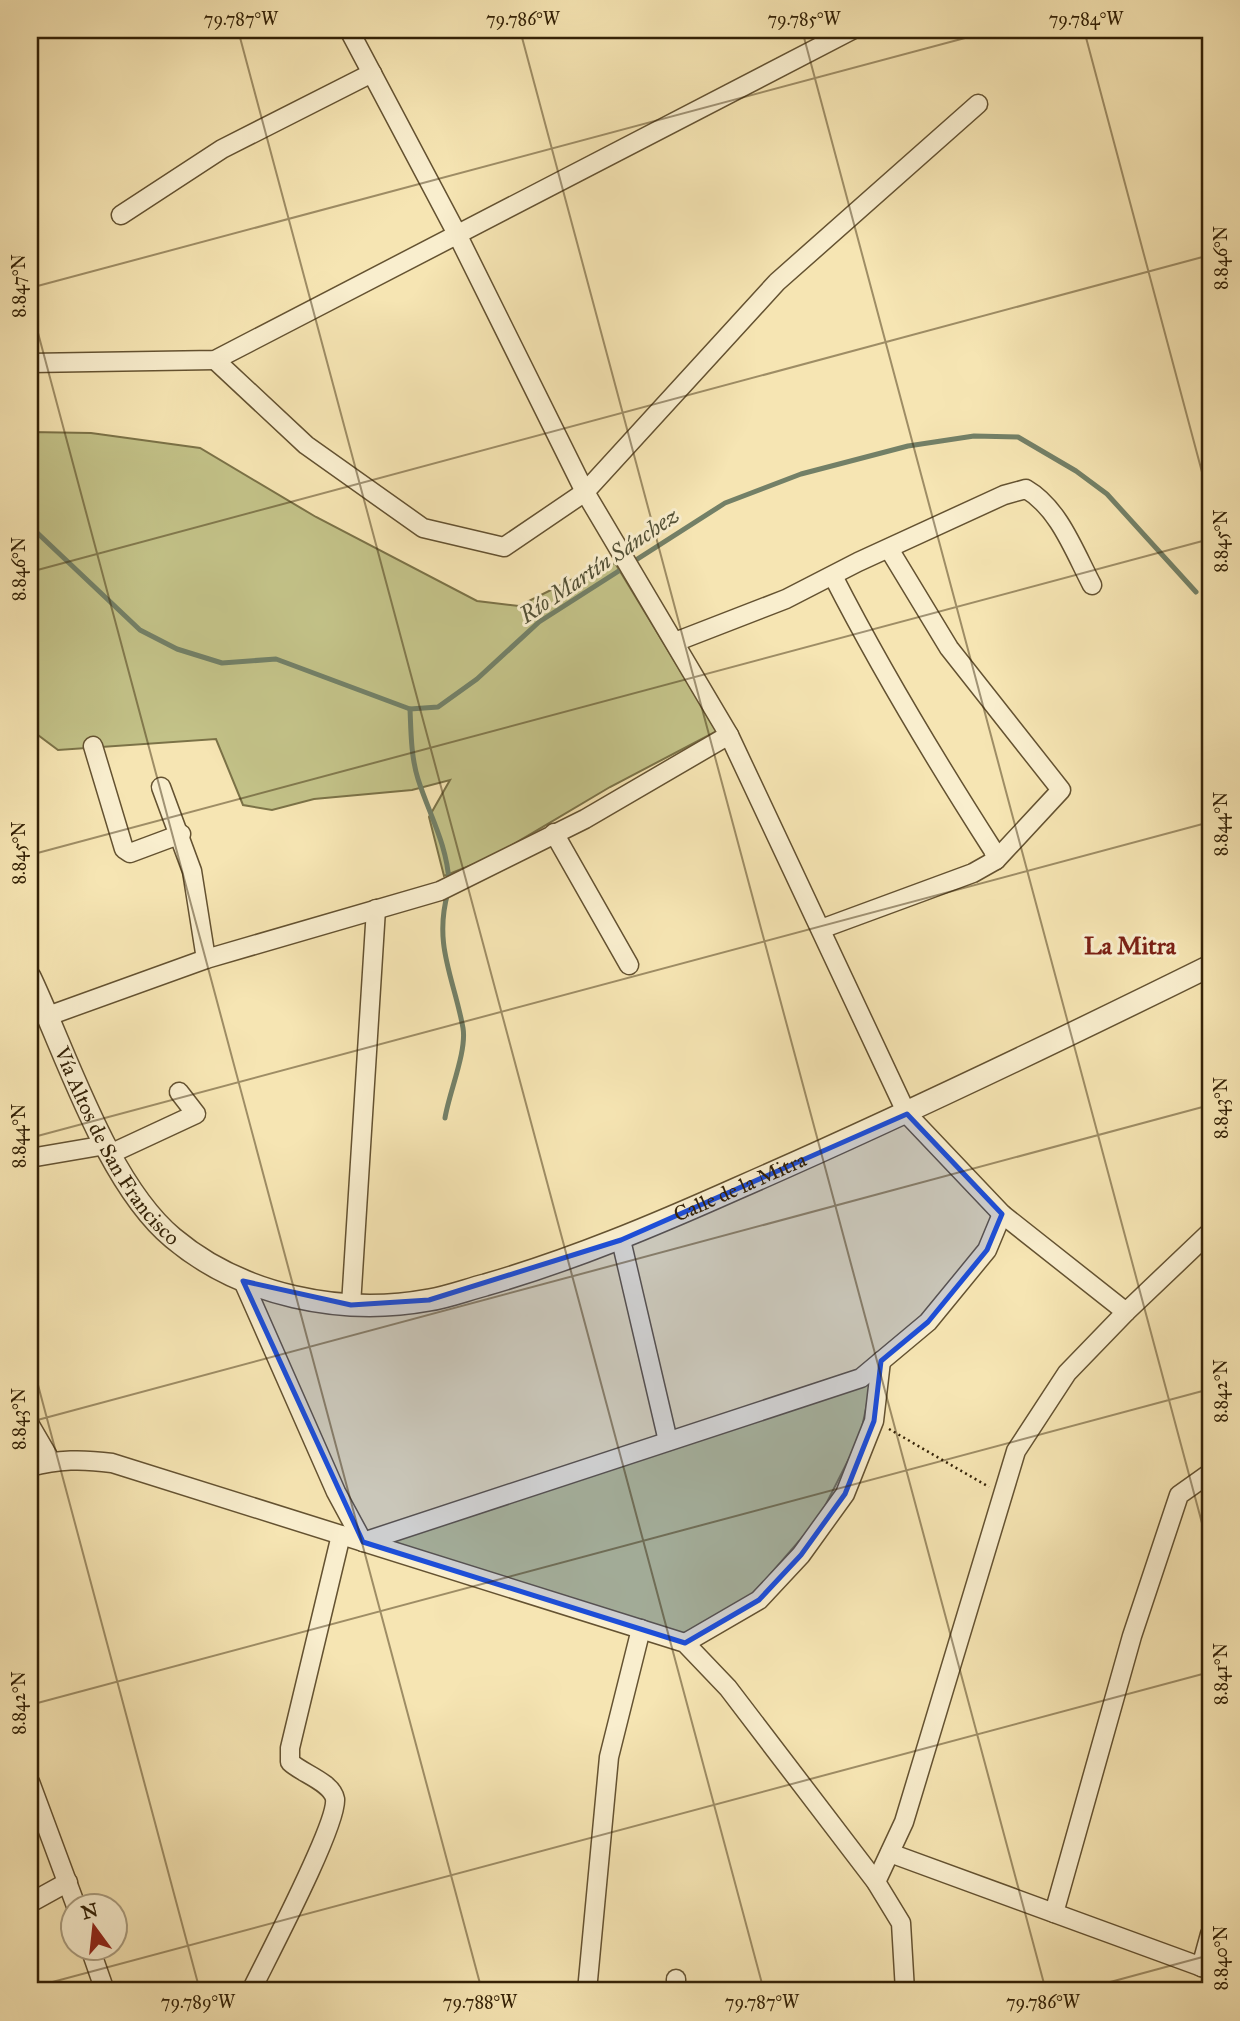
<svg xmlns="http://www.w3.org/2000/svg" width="1240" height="2021" font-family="'IM FELL Great Primer',serif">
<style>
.green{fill:#c3c288;stroke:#7b7247;stroke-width:2}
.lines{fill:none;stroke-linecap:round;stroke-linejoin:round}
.stream{stroke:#738067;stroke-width:5}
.minor-casing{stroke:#645231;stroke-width:21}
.tertiary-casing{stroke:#645231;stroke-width:24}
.path{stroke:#332106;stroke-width:2.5;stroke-dasharray:2 3.5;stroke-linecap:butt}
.minor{stroke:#f9eece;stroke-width:18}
.tertiary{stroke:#f9eece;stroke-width:21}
.marked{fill:#1d4ed8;fill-opacity:0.2;stroke:#1d4ed8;stroke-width:5;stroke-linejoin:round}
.ticks{fill:none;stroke:#332106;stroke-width:2;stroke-opacity:0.45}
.labels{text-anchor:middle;stroke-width:6;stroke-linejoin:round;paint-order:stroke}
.street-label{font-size:21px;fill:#332106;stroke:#f9eece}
.water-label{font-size:23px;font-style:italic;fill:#535136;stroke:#f9eece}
.quarter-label{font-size:24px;font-weight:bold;fill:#7a1f14;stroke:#f9eece}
.neatline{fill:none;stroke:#332106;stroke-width:2.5}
.ticks-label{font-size:18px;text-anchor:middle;fill:#332106}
</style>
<rect width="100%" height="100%" fill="#f6e5b3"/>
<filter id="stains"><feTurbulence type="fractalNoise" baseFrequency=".00286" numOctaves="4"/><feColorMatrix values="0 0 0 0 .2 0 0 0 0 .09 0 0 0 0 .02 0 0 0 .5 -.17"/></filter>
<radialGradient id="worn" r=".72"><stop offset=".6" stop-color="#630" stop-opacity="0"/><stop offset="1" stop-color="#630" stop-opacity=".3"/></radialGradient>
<g class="green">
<path d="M30 432 91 433 200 448 316 517 477 601 519 606 573 579 615 563 717 731 610 787 492 857 444 876 429 817 450 780 412 790 314 799 272 810 243 805 216 739 58 750 34 732 30 725V577L37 572 30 564Z"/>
<path d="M872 1380 860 1437 819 1518 754 1593 683 1635 444 1558 443 1561 385 1539Z"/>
</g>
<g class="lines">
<g class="stream">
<path d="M30 526 140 630 177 649 222 663 276 659 410 709 438 707 477 679 539 622 725 503 801 474 908 446 974 436 1018 437 1076 471 1107 494 1196 592"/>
<path d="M410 709C411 732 411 757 418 779 429 814 447 844 449 882"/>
<path d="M445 1118C449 1093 467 1051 463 1028 454 978 433 945 448 892"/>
</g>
<defs>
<g id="minor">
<path d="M349 30 457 234 585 492 729 735 907 1114 1002 1214 1126 1312 1210 1232"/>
<path d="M121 215 222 149 372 73"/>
<path d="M215 360 306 445 423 528 504 547 585 492 777 282 978 104"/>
<path d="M30 363 215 360 852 30"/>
<path d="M889 549 949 648 1061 790 996 860"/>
<path d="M675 642 786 599 858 562 1004 495 1026 489C1059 508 1075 553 1092 585"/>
<path d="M93 746 124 849 130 853 181 834"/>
<path d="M161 787 192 871 206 959"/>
<path d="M554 833 629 965"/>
<path d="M821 929 973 873 996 860 993 850C936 761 881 670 833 576"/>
<path d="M48 1016 206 959 440 891 585 819 729 735"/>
<path d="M110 1154 196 1114 179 1092"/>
<path d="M30 1158 106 1145"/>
<path d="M621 1240 668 1441"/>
<path d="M243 1281 336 1492 363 1542"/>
<path d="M351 1305 376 909"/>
<path d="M30 1425 51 1461"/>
<path d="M30 1467C58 1459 83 1459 112 1463L685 1643 728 1688 876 1882 901 1923 905 1991"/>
<path d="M363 1542 861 1378 928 1322 987 1250 1002 1214"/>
<path d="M685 1643 759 1600 801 1555 845 1494 874 1421 881 1361"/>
<path d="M30 1782 76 1906"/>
<path d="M890 1853 1210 1970"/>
<path d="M876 1882 904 1822 1016 1451 1067 1373 1126 1312"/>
<path d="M30 1903 68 1882"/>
<path d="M1054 1913 1132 1636 1179 1495 1210 1473"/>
<path d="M90 1948 105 1991"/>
<path d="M1201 1967 1210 1934"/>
<path d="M676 1979V1991"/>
<path d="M251 1991C266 1960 338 1824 335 1799 332 1782 301 1773 290 1762V1748L341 1535"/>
<path d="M587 1991 609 1757 641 1629"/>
</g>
<g id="tertiary">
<path id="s1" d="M30 977C67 1055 107 1183 173 1238 242 1296 342 1316 429 1300 448 1297 466 1290 485 1285 572 1260 655 1225 738 1188 898 1118 1054 1043 1210 966"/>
</g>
</defs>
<use href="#minor" class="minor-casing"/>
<use href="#tertiary" class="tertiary-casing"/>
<path class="path" d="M889 1429 989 1487"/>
<use href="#minor" class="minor"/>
<use href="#tertiary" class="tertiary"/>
</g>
<path class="marked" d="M907 1114 1002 1214 987 1250 928 1322 881 1361 874 1421 845 1494 801 1555 759 1600 685 1643 363 1542 243 1281 351 1305 429 1300 621 1240Z"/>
<path class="ticks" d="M238 30 764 1991M520 30 1046 1991M802 30 1210 1553M1084 30 1210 502M30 288 995 30M30 303 482 1991M30 572 1210 255M30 855 1210 539M30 1138 1210 822M30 1355 200 1991M30 1422 1210 1105M30 1705 1210 1389M30 1988 1210 1672M1077 1991 1210 1955"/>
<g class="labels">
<g class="street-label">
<text dy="7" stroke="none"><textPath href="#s1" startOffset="191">Vía Altos de San Francisco</textPath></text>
<text dy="7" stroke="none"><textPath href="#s1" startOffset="903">Calle de la Mitra</textPath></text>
</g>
<g class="water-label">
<text transform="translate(599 565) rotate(-34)" y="8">Río Martín Sánchez</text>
</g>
<g class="quarter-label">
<text x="1130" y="954">La Mitra</text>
</g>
</g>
<rect width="1240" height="2021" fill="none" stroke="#f6e5b3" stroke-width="77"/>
<g transform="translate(94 1927) rotate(345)"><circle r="33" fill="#f9eece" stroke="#aa9c7e" stroke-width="2"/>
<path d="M0-5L12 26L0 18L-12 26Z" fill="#8f2418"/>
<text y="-10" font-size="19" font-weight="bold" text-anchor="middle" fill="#332106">N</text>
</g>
<rect x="38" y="38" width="1164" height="1944" class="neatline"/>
<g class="ticks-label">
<text x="241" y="25">79.787°W</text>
<text x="523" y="25">79.786°W</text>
<text x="804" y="25">79.785°W</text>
<text x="1086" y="25">79.784°W</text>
<text transform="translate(1221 258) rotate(-90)" y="6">8.846°N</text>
<text transform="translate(19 286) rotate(-90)" y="6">8.847°N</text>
<text transform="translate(1221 541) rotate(-90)" y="6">8.845°N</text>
<text transform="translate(19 569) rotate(-90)" y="6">8.846°N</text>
<text transform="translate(1221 824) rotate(-90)" y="6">8.844°N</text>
<text transform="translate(19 853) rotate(-90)" y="6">8.845°N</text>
<text transform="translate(1221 1108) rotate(-90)" y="6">8.843°N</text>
<text transform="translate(19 1136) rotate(-90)" y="6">8.844°N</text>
<text transform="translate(1221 1391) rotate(-90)" y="6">8.842°N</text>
<text transform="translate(19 1419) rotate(-90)" y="6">8.843°N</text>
<text transform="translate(1221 1674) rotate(-90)" y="6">8.841°N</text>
<text transform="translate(19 1703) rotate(-90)" y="6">8.842°N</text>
<text transform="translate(1221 1958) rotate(-90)" y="6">8.840°N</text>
<text x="198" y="2008">79.789°W</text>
<text x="480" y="2008">79.788°W</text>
<text x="762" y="2008">79.787°W</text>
<text x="1043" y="2008">79.786°W</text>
</g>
<rect width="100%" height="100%" filter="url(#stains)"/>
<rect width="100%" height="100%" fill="url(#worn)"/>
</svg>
